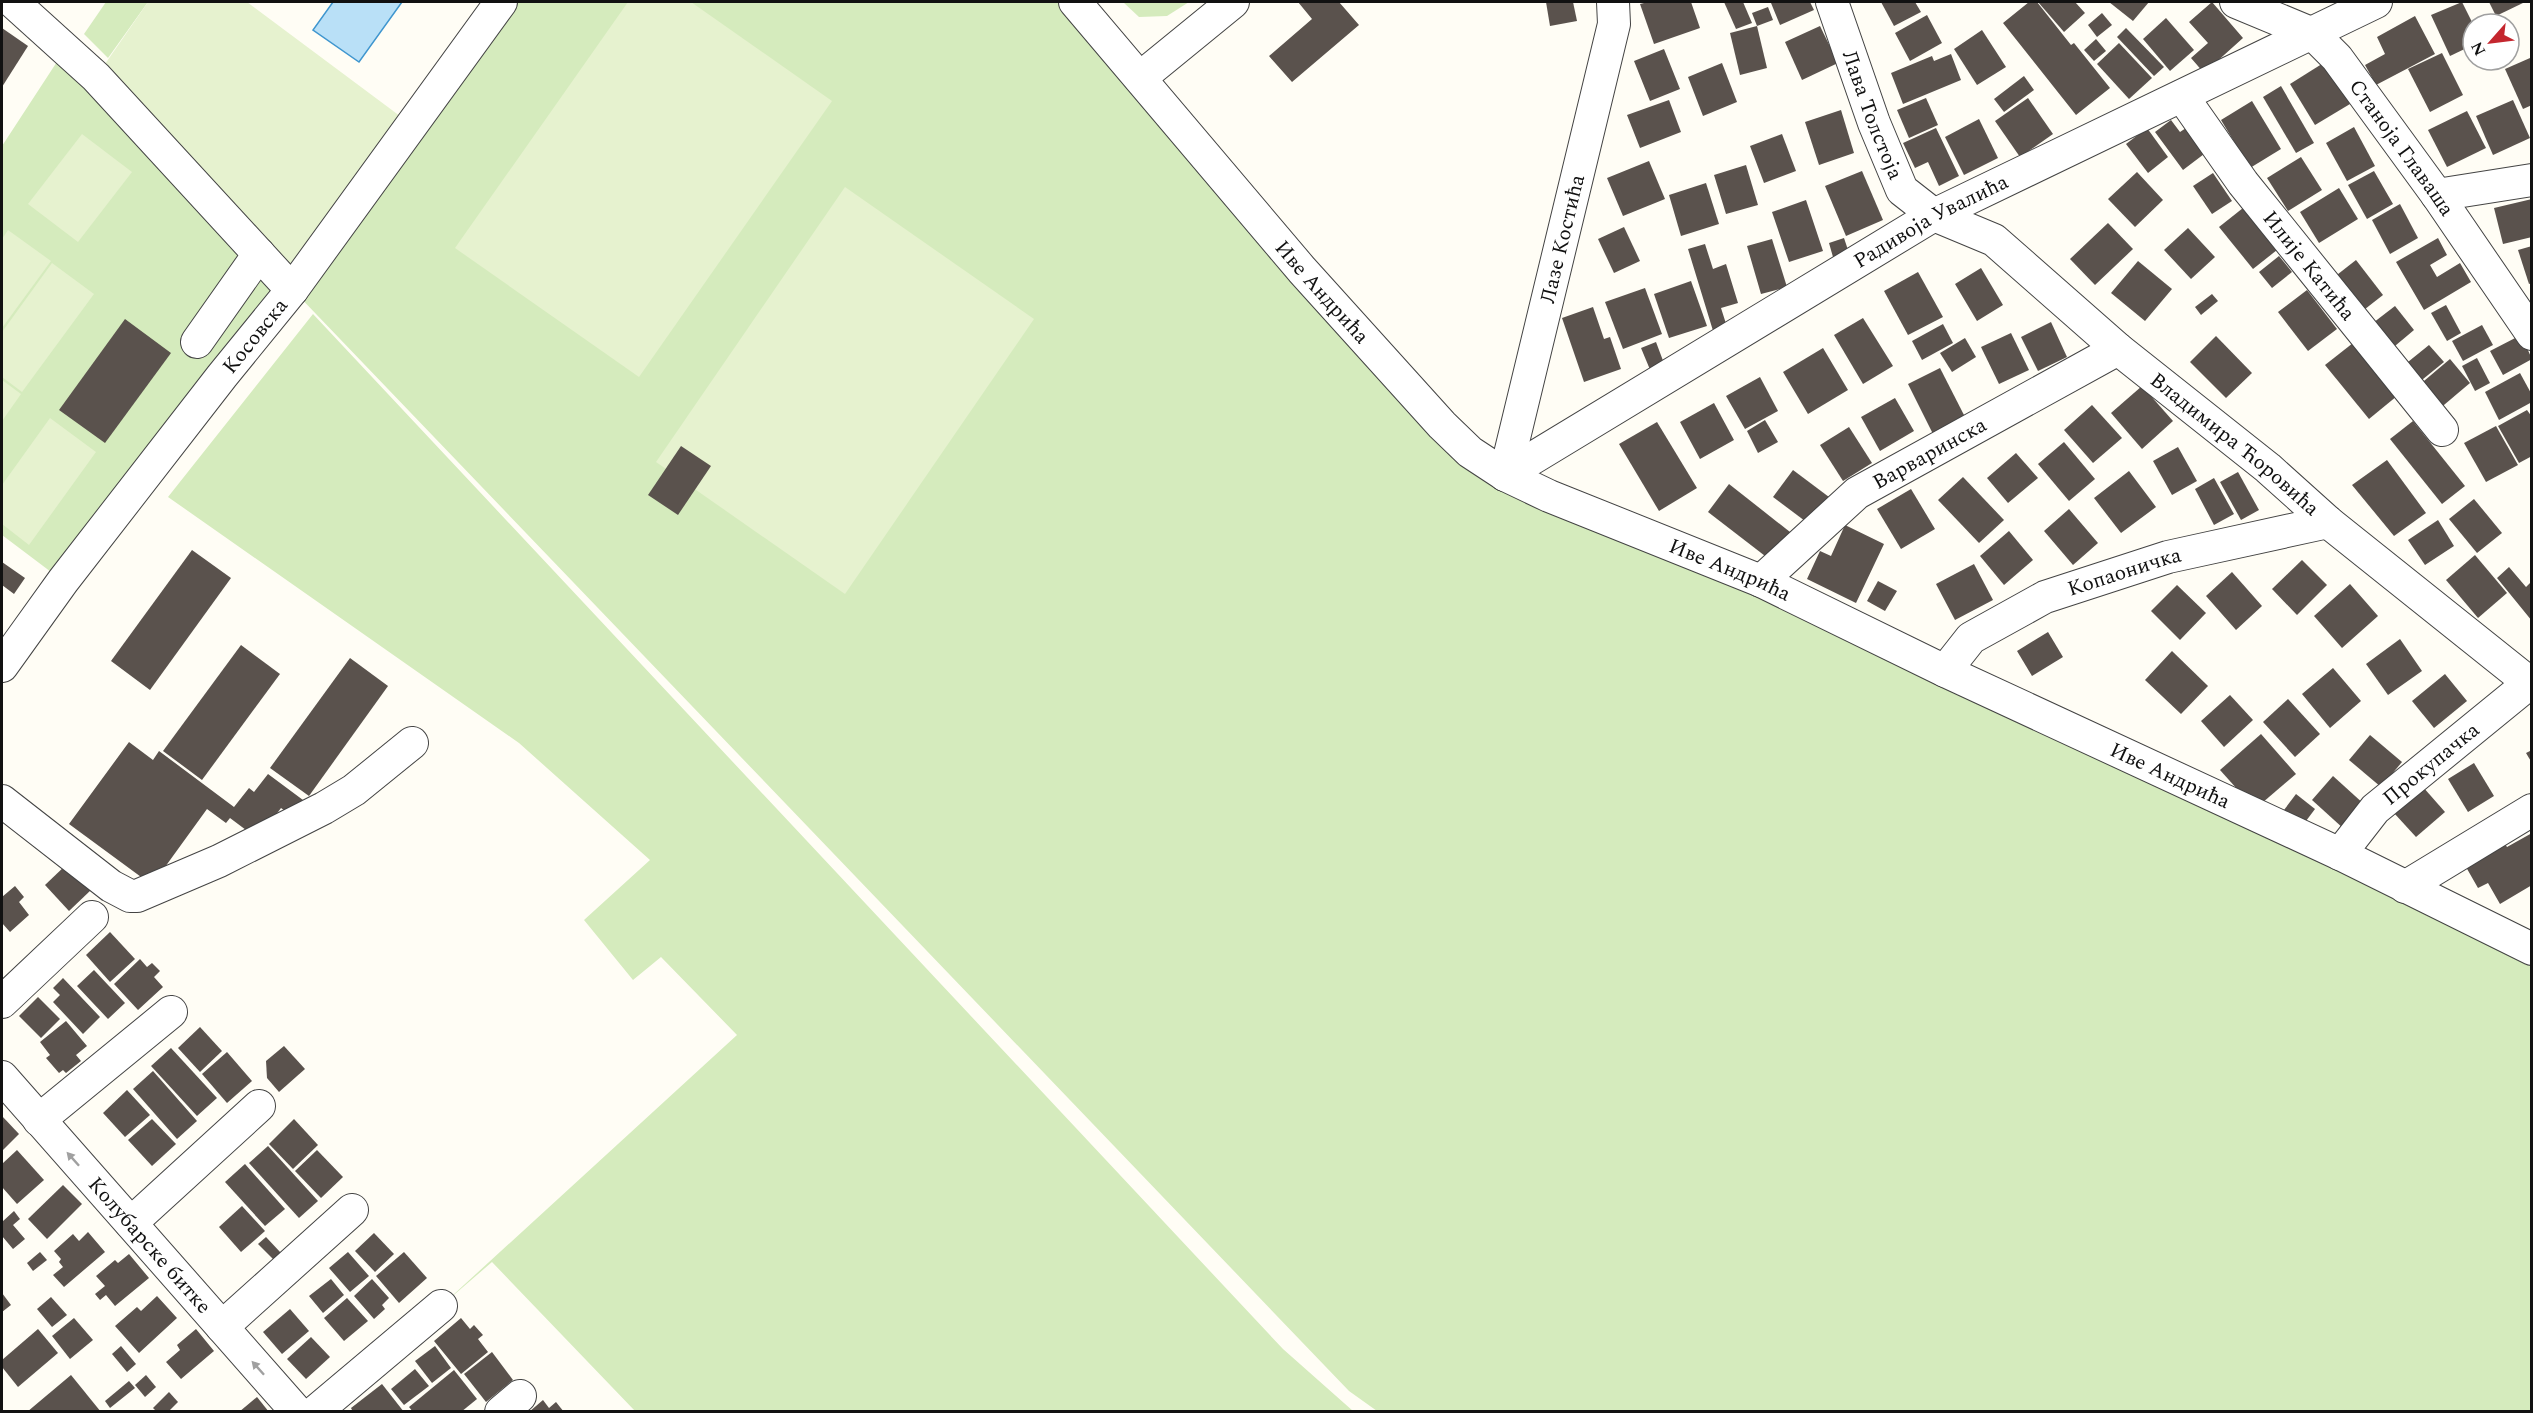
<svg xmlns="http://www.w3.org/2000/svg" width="2533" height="1413" font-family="Spectral,serif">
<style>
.green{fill:#d5ebbd}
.pitch{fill:#e6f2cf}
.water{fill:#b9e0f7;stroke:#3f96cf;stroke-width:1.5}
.building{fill:#5a524d}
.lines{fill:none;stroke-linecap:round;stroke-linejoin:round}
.minor-casing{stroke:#444;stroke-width:34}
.minor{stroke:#fff;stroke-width:32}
.oneway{fill:#a0a0a0}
.labels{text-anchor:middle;stroke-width:6;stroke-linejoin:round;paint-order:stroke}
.street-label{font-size:21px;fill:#111;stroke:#fff}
</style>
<rect width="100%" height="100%" fill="#fffdf5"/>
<g class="green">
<path d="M106 2H148L108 58 84 34Z"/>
<path d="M501 2H1075L1470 452 2531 949V1411H1377L1349 1391 293 290 63 581 2 535V146L66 48 292 290Z"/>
<path d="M1123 2H1189L1167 16 1139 17Z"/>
<path d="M313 314 1283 1349 1353 1411H635L492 1262 441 1306 737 1035 661 957 633 980 584 920 650 860 519 743 168 497Z"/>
</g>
<g class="pitch">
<path d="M148 2H247L412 125 292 290 96 77Z"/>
<path d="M628 2H691L832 101 639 377 455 248Z"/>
<path d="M82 134 132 172 78 242 28 204Z"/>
<path d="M845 187 1034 319 845 594 656 462Z"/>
<path d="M8 230 51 261 2 328V239Z"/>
<path d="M52 263 94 294 22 392 2 377V332Z"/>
<path d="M2 380 21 394 2 421Z"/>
<path d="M50 418 96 452 29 545 2 524V485Z"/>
</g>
<path class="water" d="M333 2H402L359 62 313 30Z"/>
<g class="building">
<path d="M1298 2H1339L1359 25 1292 82 1269 56 1312 19Z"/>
<path d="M1546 2H1573L1577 21 1550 26Z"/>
<path d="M1648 2H1691L1700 28 1654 44 1640 4Z"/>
<path d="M1724 2H1743L1752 23 1736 29Z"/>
<path d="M1775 2H1810L1814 10 1780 25 1771 3Z"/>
<path d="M1881 2H1915L1921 12 1894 26Z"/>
<path d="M2029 2H2037L2071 45 2074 43 2110 88 2076 115 2003 23Z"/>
<path d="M2038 2H2075L2085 13 2064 32Z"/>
<path d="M2109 2H2149L2133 21Z"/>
<path d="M2212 2 2243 38 2204 73 2191 58 2208 43 2189 22Z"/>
<path d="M2462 2 2473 24V45L2450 56 2431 15Z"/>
<path d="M2489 2H2525L2496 16Z"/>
<path d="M1768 7 1773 20 1757 26 1752 13Z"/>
<path d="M2102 13 2112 25 2097 37 2088 25Z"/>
<path d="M1927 15 1942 43 1910 61 1895 33Z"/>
<path d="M2415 16 2435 54 2376 85 2365 65 2385 54 2377 37Z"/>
<path d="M2166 18 2194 50 2170 71 2143 39Z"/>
<path d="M1757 26 1767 68 1740 75 1730 33Z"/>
<path d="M1820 26 1838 63 1802 80 1785 42Z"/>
<path d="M2 28 28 46 2 87Z"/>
<path d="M2126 28 2164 67 2154 76 2117 37Z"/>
<path d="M1982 30 2006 67 1977 85 1954 49Z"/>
<path d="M2096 39 2106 51 2094 61 2084 50Z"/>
<path d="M2119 43 2152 78 2129 99 2097 64Z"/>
<path d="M1664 49 1680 89 1650 101 1634 61Z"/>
<path d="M2442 53 2463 95 2430 112 2408 69Z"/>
<path d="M1951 54 1961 80 1903 104 1891 73 1932 56 1934 61Z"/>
<path d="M2530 58 2532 105 2523 109 2505 69Z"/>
<path d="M2325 62 2350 104 2315 125 2290 84Z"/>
<path d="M1722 63 1737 102 1703 116 1688 77Z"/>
<path d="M2024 76 2034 90 2004 112 1994 99Z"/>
<path d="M2281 86 2314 143 2296 153 2263 97Z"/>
<path d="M1926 98 1938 125 1909 138 1897 110Z"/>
<path d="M2028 98 2053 134 2020 157 1995 121Z"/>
<path d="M1669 100 1681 132 1640 148 1627 115Z"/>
<path d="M2513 100 2530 138 2493 155 2476 116Z"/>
<path d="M2252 101 2281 149 2250 168 2221 120Z"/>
<path d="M1841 110 1854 153 1819 165 1805 122Z"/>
<path d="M2467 111 2486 148 2447 167 2428 130Z"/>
<path d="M1979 119 1998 158 1964 175 1945 137Z"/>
<path d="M2171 120 2180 132 2189 126 2208 151 2183 170 2155 132Z"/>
<path d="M2354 127 2375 166 2347 181 2326 143Z"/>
<path d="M1936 128 1959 176 1939 186 1928 162 1915 168 1903 143Z"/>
<path d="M2147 128 2168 157 2148 173 2126 144Z"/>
<path d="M1782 134 1796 171 1764 183 1750 146Z"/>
<path d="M2301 157 2322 190 2288 211 2267 178Z"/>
<path d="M1649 161 1665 199 1623 216 1607 178Z"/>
<path d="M1746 165 1758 205 1726 214 1714 175Z"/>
<path d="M1862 171 1883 220 1846 236 1825 186Z"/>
<path d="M2374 171 2393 204 2367 219 2348 185Z"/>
<path d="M2137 172 2163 200 2135 227 2108 199Z"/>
<path d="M2213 173 2232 201 2212 214 2193 186Z"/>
<path d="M1706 183 1719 224 1681 236 1669 195Z"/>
<path d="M2339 188 2358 219 2319 243 2300 212Z"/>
<path d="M2532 199V237L2503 244 2494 208Z"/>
<path d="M1806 200 1823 251 1789 262 1772 212Z"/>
<path d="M2400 204 2418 238 2390 254 2372 220Z"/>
<path d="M2243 208 2277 250 2253 269 2219 227Z"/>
<path d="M2108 223 2133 249 2095 285 2070 259Z"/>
<path d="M1624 227 1640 261 1614 273 1598 239Z"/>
<path d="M2188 228 2215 257 2191 279 2164 250Z"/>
<path d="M1844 238 1851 259 1835 264 1829 243Z"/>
<path d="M2438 238 2447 255 2430 265 2437 277 2460 263 2471 282 2424 310 2396 262Z"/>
<path d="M1772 239 1787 287 1761 294 1747 246Z"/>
<path d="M1705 244 1713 269 1726 264 1738 303 1721 308 1728 330 1714 334 1688 249Z"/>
<path d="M2532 246V283L2529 284 2518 250Z"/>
<path d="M2279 256 2292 272 2272 288 2259 272Z"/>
<path d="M2356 260 2383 295 2360 313 2333 278Z"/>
<path d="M2138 261 2172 289 2145 321 2111 293Z"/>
<path d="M1981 268 2003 305 1977 321 1955 284Z"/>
<path d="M1918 272 1943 317 1908 335 1884 291Z"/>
<path d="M1691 281 1707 326 1669 338 1654 294Z"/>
<path d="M1645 288 1662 334 1623 349 1605 302Z"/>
<path d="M2307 290 2337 329 2308 351 2278 312Z"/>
<path d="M2212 294 2218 301 2201 315 2195 307Z"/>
<path d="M2446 305 2461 333 2447 341 2431 313Z"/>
<path d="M2395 306 2414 330 2389 351 2369 326Z"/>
<path d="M1593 307 1604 339 1610 337 1621 369 1584 382 1562 318Z"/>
<path d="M1863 318 1893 366 1863 384 1834 335Z"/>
<path d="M125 319 171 353 105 443 59 410Z"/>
<path d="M2051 322 2067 357 2038 371 2021 337Z"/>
<path d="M1943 324 1953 343 1922 360 1912 341Z"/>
<path d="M2482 325 2493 345 2463 361 2452 341Z"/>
<path d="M2011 333 2029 370 1999 384 1981 347Z"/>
<path d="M2521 335 2532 359 2503 375 2490 351Z"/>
<path d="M2216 336 2252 373 2226 398 2190 362Z"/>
<path d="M1965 338 1976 357 1952 372 1940 353Z"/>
<path d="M1656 342 1665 366 1651 372 1641 348Z"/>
<path d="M2353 343 2397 396 2369 419 2325 365Z"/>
<path d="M2429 345 2444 362 2417 384 2403 366Z"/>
<path d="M1823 348 1848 390 1808 414 1783 372Z"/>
<path d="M2477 358 2490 383 2475 391 2462 366Z"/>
<path d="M2450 359 2470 383 2438 410 2418 386Z"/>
<path d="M1940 368 1965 417 1933 434 1908 384Z"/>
<path d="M2520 373 2532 395V402L2499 420 2485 392Z"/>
<path d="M1760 377 1778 411 1745 429 1726 396Z"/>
<path d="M2142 386 2173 421 2142 449 2111 413Z"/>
<path d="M1895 398 1914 431 1880 451 1861 417Z"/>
<path d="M1714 403 1734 440 1700 459 1680 422Z"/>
<path d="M2092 405 2122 438 2093 463 2064 430Z"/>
<path d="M2527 410 2532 417V456L2519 463 2498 426Z"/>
<path d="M1765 420 1778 442 1758 453 1747 431Z"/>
<path d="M2413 421 2465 486 2442 504 2390 439Z"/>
<path d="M1657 422 1697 488 1659 511 1619 444Z"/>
<path d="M2496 426 2518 465 2486 482 2464 443Z"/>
<path d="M1849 427 1872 463 1843 481 1820 445Z"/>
<path d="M2064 442 2095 479 2069 501 2038 464Z"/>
<path d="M681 446 711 466 678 515 648 495Z"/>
<path d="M2178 447 2197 481 2172 495 2153 461Z"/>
<path d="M2016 453 2038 478 2008 503 1987 478Z"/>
<path d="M2387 460 2426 513 2394 536 2352 485Z"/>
<path d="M1793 470 1829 497 1809 524 1773 497Z"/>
<path d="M2129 471 2156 507 2121 533 2094 498Z"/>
<path d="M2238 472 2259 510 2241 520 2220 482Z"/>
<path d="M1963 477 2004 520 1979 543 1938 500Z"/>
<path d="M2214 478 2234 514 2214 525 2195 489Z"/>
<path d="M1729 484 1790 532 1769 559 1708 512Z"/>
<path d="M1911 489 1935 529 1901 549 1877 509Z"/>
<path d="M2474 499 2502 533 2477 553 2449 519Z"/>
<path d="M2069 509 2098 543 2073 565 2044 531Z"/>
<path d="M2438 520 2454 546 2425 565 2408 540Z"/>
<path d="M1845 525 1884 544 1856 603 1807 579 1820 551 1831 556Z"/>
<path d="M2009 531 2033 560 2004 585 1980 556Z"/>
<path d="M192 550 231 578 150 690 111 661Z"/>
<path d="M2475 555 2507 593 2478 618 2446 580Z"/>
<path d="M2302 560 2327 585 2297 615 2272 589Z"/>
<path d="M2 562 25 578 14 594 2 585Z"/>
<path d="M1974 564 1993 600 1955 620 1936 584Z"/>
<path d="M2509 567 2526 587 2532 581V621L2497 578Z"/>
<path d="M2232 572 2262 606 2236 630 2206 596Z"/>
<path d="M1878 581 1897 591 1885 611 1867 601Z"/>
<path d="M2350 584 2378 616 2342 648 2314 616Z"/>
<path d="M2177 585 2206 613 2180 640 2151 611Z"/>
<path d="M2048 632 2063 657 2032 676 2017 651Z"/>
<path d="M2400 639 2422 671 2388 695 2366 664Z"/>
<path d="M241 645 280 674 202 780 163 751Z"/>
<path d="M2172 651 2208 686 2181 714 2145 680Z"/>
<path d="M350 658 388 686 309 796 270 768Z"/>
<path d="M2333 668 2361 701 2330 728 2302 694Z"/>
<path d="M2445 674 2467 701 2434 728 2412 701Z"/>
<path d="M2230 695 2253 720 2224 747 2201 721Z"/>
<path d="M2288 699 2320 734 2295 757 2263 722Z"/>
<path d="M2261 734 2296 774 2255 809 2220 770Z"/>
<path d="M2370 735 2402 762 2381 787 2349 760Z"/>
<path d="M129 742 153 760 159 751 234 807 249 788 254 792 268 774 303 800 292 816 281 808 258 839 230 818 226 823 207 809 152 885 69 824Z"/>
<path d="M2532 750V763L2526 753Z"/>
<path d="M2474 763 2494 796 2468 812 2448 779Z"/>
<path d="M2333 776 2365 805 2344 829 2312 800Z"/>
<path d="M2423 787 2445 812 2416 837 2394 813Z"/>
<path d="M2296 794 2315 809 2303 825 2284 810Z"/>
<path d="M2532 833V885L2500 904 2488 883 2478 888 2462 860 2501 838 2507 847Z"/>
<path d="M67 864 91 890 69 911 45 885Z"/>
<path d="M15 886 24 897 19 902 29 915 10 932 2 923V897Z"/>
<path d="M110 932 135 959 110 982 86 955Z"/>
<path d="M140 959 147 967 152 963 160 971 154 977 163 987 138 1010 114 984Z"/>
<path d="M94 970 125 1003 108 1019 77 986Z"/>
<path d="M63 978 100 1017 83 1034 53 1002 60 995 53 988Z"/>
<path d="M38 997 60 1019 41 1038 19 1016Z"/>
<path d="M66 1021 87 1046 76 1055 81 1061 66 1073 63 1070 59 1073 46 1058 50 1055 40 1042Z"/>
<path d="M200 1027 222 1051 200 1072 178 1048Z"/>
<path d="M284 1046 305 1069 279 1092 267 1078 266 1061Z"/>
<path d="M171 1048 217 1098 197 1116 151 1066Z"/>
<path d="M227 1052 252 1081 227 1103 202 1074Z"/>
<path d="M153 1071 197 1121 177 1139 133 1089Z"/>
<path d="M127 1090 150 1115 125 1137 103 1113Z"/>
<path d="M2 1116 19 1134 2 1151Z"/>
<path d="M152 1119 176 1144 152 1166 128 1140Z"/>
<path d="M294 1119 318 1145 293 1169 269 1144Z"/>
<path d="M268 1146 318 1201 299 1218 249 1163Z"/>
<path d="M17 1150 44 1180 17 1204 2 1187V1164Z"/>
<path d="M317 1150 343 1177 321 1198 295 1171Z"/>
<path d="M245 1164 285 1209 265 1226 225 1182Z"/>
<path d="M63 1185 82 1204 47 1239 28 1219Z"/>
<path d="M242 1206 265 1231 241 1252 219 1227Z"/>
<path d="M14 1211 20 1219 13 1225 25 1239 13 1249 2 1236V1222Z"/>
<path d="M88 1232 105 1252 64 1287 53 1275 63 1267 59 1262 61 1259 54 1251 73 1234 79 1241Z"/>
<path d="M374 1233 394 1254 375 1272 355 1251Z"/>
<path d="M266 1237 281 1253 274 1260 258 1244Z"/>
<path d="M40 1252 47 1260 33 1271 27 1263Z"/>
<path d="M348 1252 369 1276 350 1292 329 1268Z"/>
<path d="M404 1252 427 1278 399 1303 376 1276Z"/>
<path d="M129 1254 149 1278 115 1306 106 1295 100 1300 95 1294 105 1286 96 1276 115 1260 118 1263Z"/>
<path d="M331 1279 344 1295 323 1313 309 1296Z"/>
<path d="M372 1279 389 1298 382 1305 385 1309 374 1319 354 1296Z"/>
<path d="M2 1293 11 1305 2 1312Z"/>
<path d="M157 1296 177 1318 139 1353 115 1326 137 1307 141 1311Z"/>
<path d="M51 1297 67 1315 52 1327 37 1309Z"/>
<path d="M347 1298 368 1321 344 1341 324 1318Z"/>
<path d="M290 1309 309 1331 282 1354 263 1332Z"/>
<path d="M74 1318 93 1340 70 1359 52 1336Z"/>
<path d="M461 1318 470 1329 474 1325 483 1335 478 1339 488 1352 461 1374 434 1341Z"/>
<path d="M38 1329 58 1353 18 1387 2 1367V1360Z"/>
<path d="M196 1329 214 1351 181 1379 166 1362 180 1350 177 1345Z"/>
<path d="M311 1337 330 1357 306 1379 287 1359Z"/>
<path d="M121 1346 136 1364 127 1372 112 1354Z"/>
<path d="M435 1346 451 1368 432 1383 415 1361Z"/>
<path d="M492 1352 513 1380 486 1402 464 1374Z"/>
<path d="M415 1369 429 1386 404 1405 391 1389Z"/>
<path d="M454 1370 477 1399 461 1412H413L409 1407Z"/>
<path d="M71 1375 101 1412H27Z"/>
<path d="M146 1375 156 1387 145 1397 135 1385Z"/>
<path d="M129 1381 135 1388 110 1408 105 1401Z"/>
<path d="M382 1384 404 1412H353L351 1408Z"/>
<path d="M169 1392 178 1402 168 1412H157L153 1408Z"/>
<path d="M257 1397 269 1412H239Z"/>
<path d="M543 1400 549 1408 556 1402 564 1412H529Z"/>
</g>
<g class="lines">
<defs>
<g id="minor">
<path d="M13 2 96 77 292 290"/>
<path id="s1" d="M1075 2 1302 270 1442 425 1470 452 1505 475 1549 496 1761 581 1945 671 2340 854 2532 949"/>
<path id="s2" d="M1832 2 1874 123 1902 190 1934 215 1994 240 2118 349 2268 468 2328 522 2532 685"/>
<path id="s3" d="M2236 2 2313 34 2337 58 2437 195 2532 334"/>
<path d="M1140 78 1233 2"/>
<path id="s4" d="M2182 96 2243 183 2442 430"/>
<path d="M2437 195 2532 180"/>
<path d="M197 342 259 254"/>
<path id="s5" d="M1505 475 1934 215 2376 2"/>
<path id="s6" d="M1505 475 1614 24 1613 2"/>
<path id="s7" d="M1761 581 1857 493 2118 349"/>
<path id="s8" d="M2 666 63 581 222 376 292 290 501 2"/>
<path id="s9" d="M1945 671 1971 638 2045 597 2168 557 2328 522"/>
<path d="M2 801 111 886 130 896H137L219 861 324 808 354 790 412 743"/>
<path id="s10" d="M2340 854 2375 809 2532 681"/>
<path d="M2405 887 2532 810"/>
<path d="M2 1002 92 917"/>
<path id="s11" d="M2 1077 297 1412"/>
<path d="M39 1120 171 1012"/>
<path d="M131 1223 259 1106"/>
<path d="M222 1327 352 1210"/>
<path d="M315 1412 441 1306"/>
<path d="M501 1412 520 1396"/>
</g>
</defs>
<use href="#minor" class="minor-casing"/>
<use href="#minor" class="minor"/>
</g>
<defs><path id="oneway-solid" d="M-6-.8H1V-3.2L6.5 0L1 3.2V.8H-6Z" transform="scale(1.5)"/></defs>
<g class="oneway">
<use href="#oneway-solid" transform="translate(73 1159) rotate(-132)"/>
<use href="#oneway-solid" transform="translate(258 1368) rotate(-132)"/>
</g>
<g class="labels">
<g class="street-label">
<text dy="7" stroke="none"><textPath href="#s2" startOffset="120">Лава Толстоја</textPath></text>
<text dy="7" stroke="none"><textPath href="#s3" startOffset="228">Станоја Главаша</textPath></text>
<text dy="7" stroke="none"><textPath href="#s5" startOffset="496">Радивоја Увалића</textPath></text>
<text dy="7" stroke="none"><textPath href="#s6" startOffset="243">Лазе Костића</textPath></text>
<text dy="7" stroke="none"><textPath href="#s4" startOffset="212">Илије Катића</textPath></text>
<text dy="7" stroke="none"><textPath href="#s1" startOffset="381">Иве Андрића</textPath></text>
<text dy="7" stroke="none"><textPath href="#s8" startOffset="416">Косовска</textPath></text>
<text dy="7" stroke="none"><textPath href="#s2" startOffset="622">Владимира Ћоровића</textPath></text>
<text dy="7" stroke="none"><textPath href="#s7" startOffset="213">Варваринска</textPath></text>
<text dy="7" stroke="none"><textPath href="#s1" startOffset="885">Иве Андрића</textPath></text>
<text dy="7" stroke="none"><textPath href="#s9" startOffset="210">Копаоничка</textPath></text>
<text dy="7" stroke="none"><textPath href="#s10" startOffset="129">Прокупачка</textPath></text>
<text dy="7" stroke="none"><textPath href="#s1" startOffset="1371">Иве Андрића</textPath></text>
<text dy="7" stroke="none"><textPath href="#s11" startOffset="224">Колубарске битке</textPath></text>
</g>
</g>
<rect width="2533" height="1413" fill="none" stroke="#111111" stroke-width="6"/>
<g transform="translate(2491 42) rotate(242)"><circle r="28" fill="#ffffff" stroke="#a0a0a0" stroke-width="1.5"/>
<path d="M0-4.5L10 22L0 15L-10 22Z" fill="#c4262e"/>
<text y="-9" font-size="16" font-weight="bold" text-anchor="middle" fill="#111111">N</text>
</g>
</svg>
